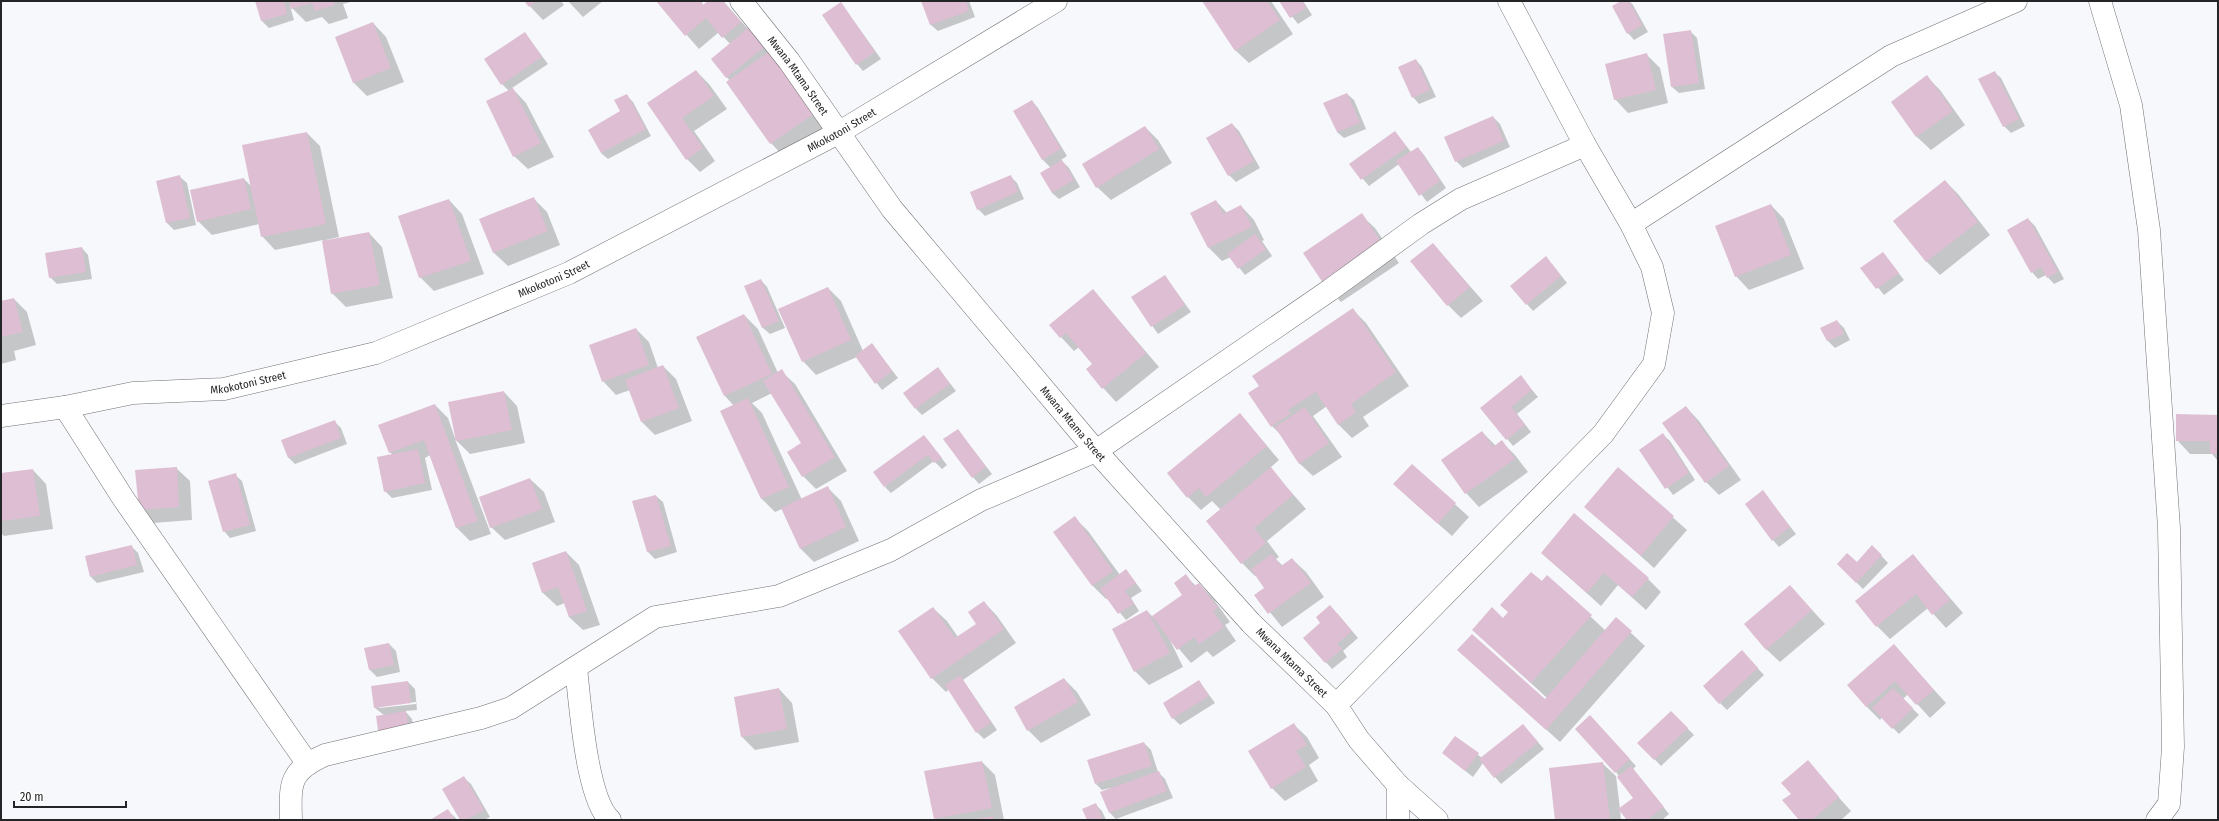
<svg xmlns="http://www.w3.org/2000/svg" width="2219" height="821" font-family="'Fira Sans Condensed',sans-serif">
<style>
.shadow{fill:#0003;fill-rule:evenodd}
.building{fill:#debed3}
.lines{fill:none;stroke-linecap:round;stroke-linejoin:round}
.minor-casing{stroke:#707174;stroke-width:23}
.minor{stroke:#fff;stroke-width:22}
.labels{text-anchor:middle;stroke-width:3;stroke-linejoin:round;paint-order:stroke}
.street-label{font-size:11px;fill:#242526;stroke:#fff}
</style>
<rect width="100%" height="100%" fill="#f7f8fb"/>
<g class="shadow">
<path d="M256 1H354L343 4 348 18 329 24 322 17 306 22 290 6 294 20 269 28 262 21Z"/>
<path d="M525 1H561L564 5 543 20Z"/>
<path d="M568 1H603L583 17Z"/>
<path d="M657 1H701L704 6 710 1H723L748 29 753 25 827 126 784 157 771 143 727 82 730 81 712 60 730 44 719 32 699 49Z"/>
<path d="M922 1H969L975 17 938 31 931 25Z"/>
<path d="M1203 1H1271L1293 34 1249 63 1235 50Z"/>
<path d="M1280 1H1303L1312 15 1298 24Z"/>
<path d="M1623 1H1629L1633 5 1648 32 1634 40 1628 33Z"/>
<path d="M841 3 881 59 863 71 857 64Z"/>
<path d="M373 23 386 37 404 82 367 96 353 82Z"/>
<path d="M1690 31 1697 38 1705 89 1679 93 1672 87Z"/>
<path d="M525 33 548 64 512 88 526 103 554 157 528 169 514 156 509 91 502 84Z"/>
<path d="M1646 54 1660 68 1668 103 1628 113 1615 99Z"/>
<path d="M1416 60 1422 67 1436 97 1419 104 1413 97Z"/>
<path d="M696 71 709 84 727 109 694 131 715 161 700 172 687 159 649 103Z"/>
<path d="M1994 72 2001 78 2025 126 2011 133 2004 126Z"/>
<path d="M1927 77 1940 90 1965 125 1931 150 1917 137 1892 102Z"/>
<path d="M1347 94 1354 100 1366 129 1344 138 1337 132Z"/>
<path d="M626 95 633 102 651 136 608 159 601 153 622 112Z"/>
<path d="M1032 101 1038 108 1067 156 1061 160 1069 168 1080 187 1059 199 1052 193 1051 168 1043 160 1014 111Z"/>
<path d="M1493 117 1500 124 1510 147 1463 168 1456 161Z"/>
<path d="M1232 124 1239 131 1260 168 1236 182 1229 175 1208 138Z"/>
<path d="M1145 127 1158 140 1172 163 1111 200 1097 187Z"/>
<path d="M1395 132 1411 152 1418 148 1424 155 1446 188 1427 202 1399 164 1369 186 1350 164Z"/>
<path d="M307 133 320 146 339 237 326 240V241L369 233 382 247 393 298 346 307 332 293 323 240 275 250 262 236 259 224 212 235 198 221 244 179 252 187Z"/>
<path d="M1010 176 1017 183 1024 199 985 216 978 209Z"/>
<path d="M180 177 187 183 196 225 174 230 167 223 157 182Z"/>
<path d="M1945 181 1958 194 1990 235 1940 275 1927 262 1894 221Z"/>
<path d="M533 198 547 212 560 245 508 266 494 253 481 220Z"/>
<path d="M449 200 462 214 484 274 434 291 420 277Z"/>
<path d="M1216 201 1227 213 1241 206 1254 220 1264 240 1262 241 1272 256 1245 275 1231 257 1222 261 1209 248Z"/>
<path d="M1771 205 1784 219 1804 269 1749 290 1736 276Z"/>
<path d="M1361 215 1375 228 1399 263 1341 302 1328 289Z"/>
<path d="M2028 219 2035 226 2064 279 2054 284 2046 275 2038 279 2032 272Z"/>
<path d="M1433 244 1483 301 1461 318 1448 305Z"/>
<path d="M82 248 88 255 92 279 57 284 50 277Z"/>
<path d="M1883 253 1904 280 1884 295 1862 268Z"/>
<path d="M1552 264 1567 283 1533 311 1511 286Z"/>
<path d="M1165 276 1191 312 1158 334 1132 297Z"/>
<path d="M761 280 767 287 785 328 770 334 763 328 745 287Z"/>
<path d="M828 288 841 301 863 351 872 344 898 378 882 390 857 357 816 375 803 361Z"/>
<path d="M1093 290 1159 367 1116 402 1087 370 1093 364 1079 347 1074 351 1061 337Z"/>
<path d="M14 299 27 312 36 345 14 351 16 360 1 364V301Z"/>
<path d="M1353 310 1366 323 1409 386 1363 417 1369 426 1352 438 1338 424 1327 406 1313 416 1342 457 1313 476 1299 463 1281 435 1272 426 1260 386Z"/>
<path d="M744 315 758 329 778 373 781 371 795 384 847 471 816 489 803 476V443L772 393 752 403 762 413 802 500 827 487 841 501 859 541 814 562 801 549 782 509 775 512 762 499 722 411 734 406 725 396Z"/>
<path d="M1837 321 1844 328 1850 340 1835 348 1828 341 1822 329Z"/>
<path d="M636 329 649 342 658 368 663 366 676 379 692 421 655 435 642 422 630 390 616 395 603 381Z"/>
<path d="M938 368 956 391 922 415 916 409Z"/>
<path d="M1521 377 1538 397 1517 414 1531 432 1513 446 1482 408Z"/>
<path d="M504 392 517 406 525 443 470 454 455 439 491 534 470 541 457 528 430 455 425 458 432 490 392 498 385 491 393 455 390 452 435 405 448 418 455 438Z"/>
<path d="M1686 407 1699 421 1741 480 1719 495 1706 482Z"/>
<path d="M1240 414 1279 460 1270 468 1306 509 1267 541 1279 557 1276 559 1283 566 1292 559 1306 572 1324 597 1282 627 1256 595 1266 588 1257 575 1255 576 1242 563 1207 521 1221 510 1212 501 1201 510 1188 497Z"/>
<path d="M2218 416V461L2212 454H2190L2177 440Z"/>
<path d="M334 421 341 428 347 444 295 464 288 457Z"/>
<path d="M958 430 992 474 979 484 973 477Z"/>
<path d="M1482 432 1496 446 1502 442 1515 455 1528 472 1479 507 1466 493Z"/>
<path d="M1663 435 1670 441 1695 480 1673 495 1640 450Z"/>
<path d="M924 436 947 465 942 469 934 461 891 493 885 487Z"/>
<path d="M1412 465 1469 517 1452 536 1408 497Z"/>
<path d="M176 468 190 481 192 520 153 523 140 510Z"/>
<path d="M1618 469 1687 530 1654 568 1586 507Z"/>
<path d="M33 470 46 484 53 529 4 536 1 533V474Z"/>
<path d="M235 475 242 481 256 531 230 538 224 531Z"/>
<path d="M530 479 544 492 555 522 505 540 491 527Z"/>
<path d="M1763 492 1796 534 1779 547 1773 540Z"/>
<path d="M656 496 663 502 677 552 655 559 648 552 633 502Z"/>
<path d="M1075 518 1088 531 1120 575 1126 570 1142 591 1131 598 1139 611 1126 620 1108 598 1106 599 1093 586 1055 532Z"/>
<path d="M131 546 138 553 144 572 97 583 91 577Z"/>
<path d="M1872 546 1888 563 1863 589 1838 564 1857 563Z"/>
<path d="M566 552 579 565 600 625 583 630 569 617 565 603 557 606 543 593 533 563Z"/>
<path d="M1542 553 1648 579 1661 592 1646 610 1618 585 1601 606Z"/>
<path d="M1913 555 1963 613 1946 628 1928 608 1890 639 1877 626Z"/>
<path d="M1186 576 1196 586 1199 584 1212 597 1230 622 1225 625 1236 641 1213 657 1207 651 1191 663 1168 636 1183 667 1149 685 1135 671 1113 629 1147 611 1153 617 1184 596Z"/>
<path d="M1547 576 1606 631 1616 619 1645 646 1560 742 1458 650 1545 700 1547 698 1473 630 1504 619Z"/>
<path d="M1790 586 1825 624 1780 662 1766 649Z"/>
<path d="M984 602 997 616 1016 643 963 680 997 730 984 739 977 732 949 689 946 692 932 678 900 632 933 608 947 621 958 637 977 624Z"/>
<path d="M1337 613 1358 638 1343 651 1347 657 1332 669 1304 638Z"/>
<path d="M389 644 396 651 400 672 377 677 370 670 365 649Z"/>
<path d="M1894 646 1946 703 1930 718 1908 694 1903 699 1919 715 1899 734 1882 717 1880 720 1866 706Z"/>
<path d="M1748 658 1764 675 1727 710 1720 703Z"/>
<path d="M1064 679 1077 692 1091 715 1041 743 1028 730Z"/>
<path d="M1199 681 1215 703 1180 725 1173 718Z"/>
<path d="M408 682 415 689 417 710 405 711 412 719 415 740 375 708ZM416 702V704L379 708V706Z"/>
<path d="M779 689 792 703 799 742 755 750 742 737Z"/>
<path d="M1671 712 1694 735 1661 766 1639 743Z"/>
<path d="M1590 716 1636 766 1633 769 1669 814 1662 820H1628L1620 809 1621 820H1556L1602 763 1616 776 1620 809 1634 798 1616 772Z"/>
<path d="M1293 724 1307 737 1319 758 1309 765 1318 781 1285 801 1272 788Z"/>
<path d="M1523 725 1544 749 1501 784 1483 763 1473 777 1443 753 1455 737 1482 758Z"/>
<path d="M1144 743 1151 750 1158 772 1165 779 1173 798 1116 819 1110 813 1111 788 1102 790 1096 784Z"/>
<path d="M982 762 995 775 1004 820H937L935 818Z"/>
<path d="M1807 762 1851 811 1841 820H1800L1792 794Z"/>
<path d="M464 778 471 784 490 817 484 820H462Z"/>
<path d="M1095 804 1102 811 1106 820H1088Z"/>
<path d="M447 810 458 820H431Z"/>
</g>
<g class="building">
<path d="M255 1H284L287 14 261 21Z"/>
<path d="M289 1H334L335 5 315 11 312 3 291 9Z"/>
<path d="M524 1H537L529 7Z"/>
<path d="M656 1H700L703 5 708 1H723L741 22 722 38 706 18 685 36Z"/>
<path d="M921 1H966L969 11 930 25Z"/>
<path d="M1202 1H1267L1280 20 1235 51Z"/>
<path d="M1279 1H1302L1306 8 1290 18Z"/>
<path d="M1621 1H1629L1642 25 1627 34 1612 6Z"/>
<path d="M841 2 875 52 856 65 822 15Z"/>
<path d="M373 22 391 68 353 83 335 37Z"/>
<path d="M753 24 769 43 726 78 711 59Z"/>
<path d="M1691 30 1699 83 1671 87 1663 34Z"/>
<path d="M525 32 542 57 501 85 484 59Z"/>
<path d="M770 51 815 113 770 144 726 82Z"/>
<path d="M1647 53 1656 90 1614 100 1605 64Z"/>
<path d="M1416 59 1430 90 1412 98 1398 67Z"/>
<path d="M696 70 714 96 682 118 703 148 686 160 647 103Z"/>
<path d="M1995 71 2019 119 2003 127 1978 79Z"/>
<path d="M1927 75 1953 111 1916 137 1891 102Z"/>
<path d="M513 88 541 143 513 157 486 101Z"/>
<path d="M1347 93 1360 123 1337 132 1323 103Z"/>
<path d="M627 94 646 129 601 153 588 130 620 111 614 100Z"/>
<path d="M1032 100 1061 149 1042 160 1013 111Z"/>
<path d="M1493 116 1504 141 1455 162 1444 137Z"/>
<path d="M1232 123 1254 161 1228 176 1206 138Z"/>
<path d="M1145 126 1159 149 1096 188 1082 164Z"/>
<path d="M1395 131 1407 147 1361 180 1349 164Z"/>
<path d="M307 132 326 224 261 237 242 145Z"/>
<path d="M1418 147 1440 181 1419 196 1396 161Z"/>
<path d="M1062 160 1074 180 1052 193 1040 173Z"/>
<path d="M180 175 190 218 166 223 156 181Z"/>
<path d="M1011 175 1018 192 977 210 970 192Z"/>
<path d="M244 178 251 209 197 222 190 190Z"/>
<path d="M1945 180 1978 222 1926 262 1893 221Z"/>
<path d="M534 197 548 231 493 253 479 219Z"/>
<path d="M449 199 471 261 419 278 398 216Z"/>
<path d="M1216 200 1223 214 1241 205 1252 227 1208 248 1190 213Z"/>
<path d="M1771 204 1791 255 1735 277 1715 226Z"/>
<path d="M1362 213 1386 250 1327 289 1303 253Z"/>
<path d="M2028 218 2058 272 2047 278 2041 267 2031 273 2007 230Z"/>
<path d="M369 232 380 285 331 294 322 241Z"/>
<path d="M1255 234 1266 249 1238 269 1227 254Z"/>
<path d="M1433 243 1470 287 1447 306 1410 261Z"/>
<path d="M82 247 86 272 49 278 45 253Z"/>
<path d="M1883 252 1899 273 1876 289 1860 268Z"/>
<path d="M1546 256 1561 276 1526 305 1510 286Z"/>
<path d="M1165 275 1185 305 1151 327 1131 297Z"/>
<path d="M761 279 779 321 762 328 744 286Z"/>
<path d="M828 287 851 340 802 362 778 309Z"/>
<path d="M1093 289 1146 353 1102 389 1086 369 1092 364 1066 333 1060 338 1049 325Z"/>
<path d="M14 298 23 332 1 337V301Z"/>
<path d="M1353 308 1396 372 1351 404 1356 412 1338 425 1316 392 1288 410 1291 413 1271 427 1248 393 1259 386 1252 376Z"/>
<path d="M744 314 772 374 724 396 696 337Z"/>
<path d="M1837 320 1844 334 1827 341 1820 328Z"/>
<path d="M636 328 649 365 602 382 589 345Z"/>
<path d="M872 343 892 371 875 384 855 356Z"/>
<path d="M663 365 679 408 641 422 625 380Z"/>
<path d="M938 367 950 384 915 409 903 393Z"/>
<path d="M782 369 835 457 802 477 787 452 801 443 763 381Z"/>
<path d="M1521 375 1532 390 1511 407 1525 425 1506 440 1480 408Z"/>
<path d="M504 391 512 430 456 441 448 402Z"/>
<path d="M748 398 789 487 761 499 720 411Z"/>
<path d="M435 404 478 521 456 528 424 440 389 453 378 425Z"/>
<path d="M1686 406 1729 466 1705 483 1662 423Z"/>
<path d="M1305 407 1329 443 1299 464 1275 427Z"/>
<path d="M1240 413 1267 446 1206 497 1199 488 1187 498 1167 473Z"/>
<path d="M2176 414 2218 415V454H2210V441H2176Z"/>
<path d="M335 420 341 438 288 458 281 440Z"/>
<path d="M958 429 986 467 972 478 943 439Z"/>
<path d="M1482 431 1493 447 1502 440 1515 459 1465 494 1441 460Z"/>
<path d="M1663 433 1689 473 1665 489 1639 450Z"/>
<path d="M924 435 942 458 934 463 928 455 884 487 873 472Z"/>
<path d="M418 449 425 483 384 492 377 457Z"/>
<path d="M1412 464 1456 503 1438 524 1393 484Z"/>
<path d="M177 467 179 507 139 510 135 470Z"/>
<path d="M1271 467 1293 495 1254 528 1266 543 1241 564 1206 521Z"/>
<path d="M1618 467 1674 516 1641 556 1584 507Z"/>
<path d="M33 469 40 516 1 521V473Z"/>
<path d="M236 473 250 525 223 532 208 481Z"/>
<path d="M530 478 542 509 490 528 479 497Z"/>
<path d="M828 486 846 527 800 549 781 508Z"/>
<path d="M1763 490 1790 527 1772 541 1745 504Z"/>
<path d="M656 495 671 546 647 552 632 501Z"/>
<path d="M1574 513 1649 578 1632 597 1604 573 1587 593 1541 553Z"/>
<path d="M1075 516 1113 571 1092 586 1053 532Z"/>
<path d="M132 545 137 565 90 577 85 556Z"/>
<path d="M1872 545 1882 555 1856 583 1837 564 1847 553 1857 562Z"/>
<path d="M566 551 587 611 569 617 558 587 542 593 532 563Z"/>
<path d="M1272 554 1281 566 1292 558 1311 583 1268 614 1254 595 1264 588 1251 569Z"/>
<path d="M1913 554 1950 600 1932 615 1916 594 1876 627 1855 601Z"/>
<path d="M1126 569 1136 583 1125 591 1134 604 1118 614 1100 589Z"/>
<path d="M1531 572 1542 581 1547 575 1592 615 1531 683 1472 630 1492 607 1503 618 1508 612 1500 605Z"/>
<path d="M1186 574 1194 586 1199 583 1218 608 1213 611 1224 627 1199 644 1194 637 1177 650 1152 616 1182 595 1174 583Z"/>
<path d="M1790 585 1812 610 1766 650 1744 624Z"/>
<path d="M984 601 1004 629 931 679 898 631 933 607 955 638 976 624 968 612Z"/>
<path d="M1330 605 1352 631 1337 644 1342 649 1325 663 1303 638 1320 623 1316 617Z"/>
<path d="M1147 610 1170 653 1134 672 1112 629Z"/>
<path d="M1616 617 1632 631 1546 730 1457 650 1472 634 1545 699Z"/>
<path d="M389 643 394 665 369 670 364 648Z"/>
<path d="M1894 644 1934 690 1916 705 1895 681 1866 707 1847 685Z"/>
<path d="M1742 650 1758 668 1719 704 1703 686Z"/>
<path d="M960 675 991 723 976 733 945 685Z"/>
<path d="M1064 678 1078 702 1027 731 1014 707Z"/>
<path d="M1199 680 1209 696 1172 719 1163 703Z"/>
<path d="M408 681 411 703 374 708 371 686Z"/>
<path d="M779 688 787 729 741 737 734 697Z"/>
<path d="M1893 688 1913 708 1892 729 1872 708Z"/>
<path d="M406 711 409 734 379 737 376 716Z"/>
<path d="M1671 711 1688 728 1654 760 1637 743Z"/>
<path d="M1590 715 1630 759 1615 773 1575 729Z"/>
<path d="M1294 723 1307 745 1296 751 1306 767 1271 789 1248 751Z"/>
<path d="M1523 724 1538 742 1494 778 1479 759Z"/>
<path d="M1455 736 1479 753 1465 771 1442 753Z"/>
<path d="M1144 742 1152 766 1095 784 1087 760Z"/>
<path d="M1808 760 1839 797 1812 820H1799L1782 800 1791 794 1781 783Z"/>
<path d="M982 761 992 808 934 819 924 771Z"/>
<path d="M1603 762 1610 820H1555L1549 768Z"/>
<path d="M1631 766 1664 807 1647 820H1627L1618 809 1633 798 1617 777Z"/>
<path d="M1159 771 1167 791 1109 813 1100 792Z"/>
<path d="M464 776 484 810 466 820H460L442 789Z"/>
<path d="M1096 803 1103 820H1087L1082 809Z"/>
<path d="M448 809 455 820H430Z"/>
<path d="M993 816V820H975V819Z"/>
</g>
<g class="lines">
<defs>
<g id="minor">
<path id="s1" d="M741 1 789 61 892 209 1096 451 1251 623 1336 705 1359 740 1398 785 1437 820"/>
<path d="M2100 1 2131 105 2149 230 2169 528 2173 747 2169 804 2157 820"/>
<path d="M1631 224 1891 56 2016 1"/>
<path d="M65 407 123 498 307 763"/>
<path id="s2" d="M1 416 65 407 133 393 224 389 376 353 569 273 838 133 1056 1"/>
<path d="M576 668C580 701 586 798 610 820"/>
<path d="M1336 705 1603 434 1654 364 1663 313 1652 267 1631 224 1585 145 1509 1"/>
<path d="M1398 785V820"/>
<path d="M291 820C290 783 289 771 325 755L481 718 511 708 655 617 779 596 891 550 981 500 1096 451 1330 290 1421 224 1461 199 1585 145"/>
</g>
</defs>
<use href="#minor" class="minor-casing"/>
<use href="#minor" class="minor"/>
</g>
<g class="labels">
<g class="street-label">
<text dy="4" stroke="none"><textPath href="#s1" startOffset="94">Mwana Mtama Street</textPath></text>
<text dy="4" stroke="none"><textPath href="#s2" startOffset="898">Mkokotoni Street</textPath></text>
<text dy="4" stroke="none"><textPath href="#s2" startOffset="574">Mkokotoni Street</textPath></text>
<text dy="4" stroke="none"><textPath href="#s2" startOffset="250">Mkokotoni Street</textPath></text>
<text dy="4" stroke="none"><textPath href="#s1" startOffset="538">Mwana Mtama Street</textPath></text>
<text dy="4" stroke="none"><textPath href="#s1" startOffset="862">Mwana Mtama Street</textPath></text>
</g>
</g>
<rect width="2219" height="821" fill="none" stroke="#242526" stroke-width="4"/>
<path d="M14 801v6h112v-6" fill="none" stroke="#242526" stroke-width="2"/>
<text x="20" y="801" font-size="12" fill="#242526" stroke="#ffffff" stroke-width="3" paint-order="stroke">20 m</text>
</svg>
